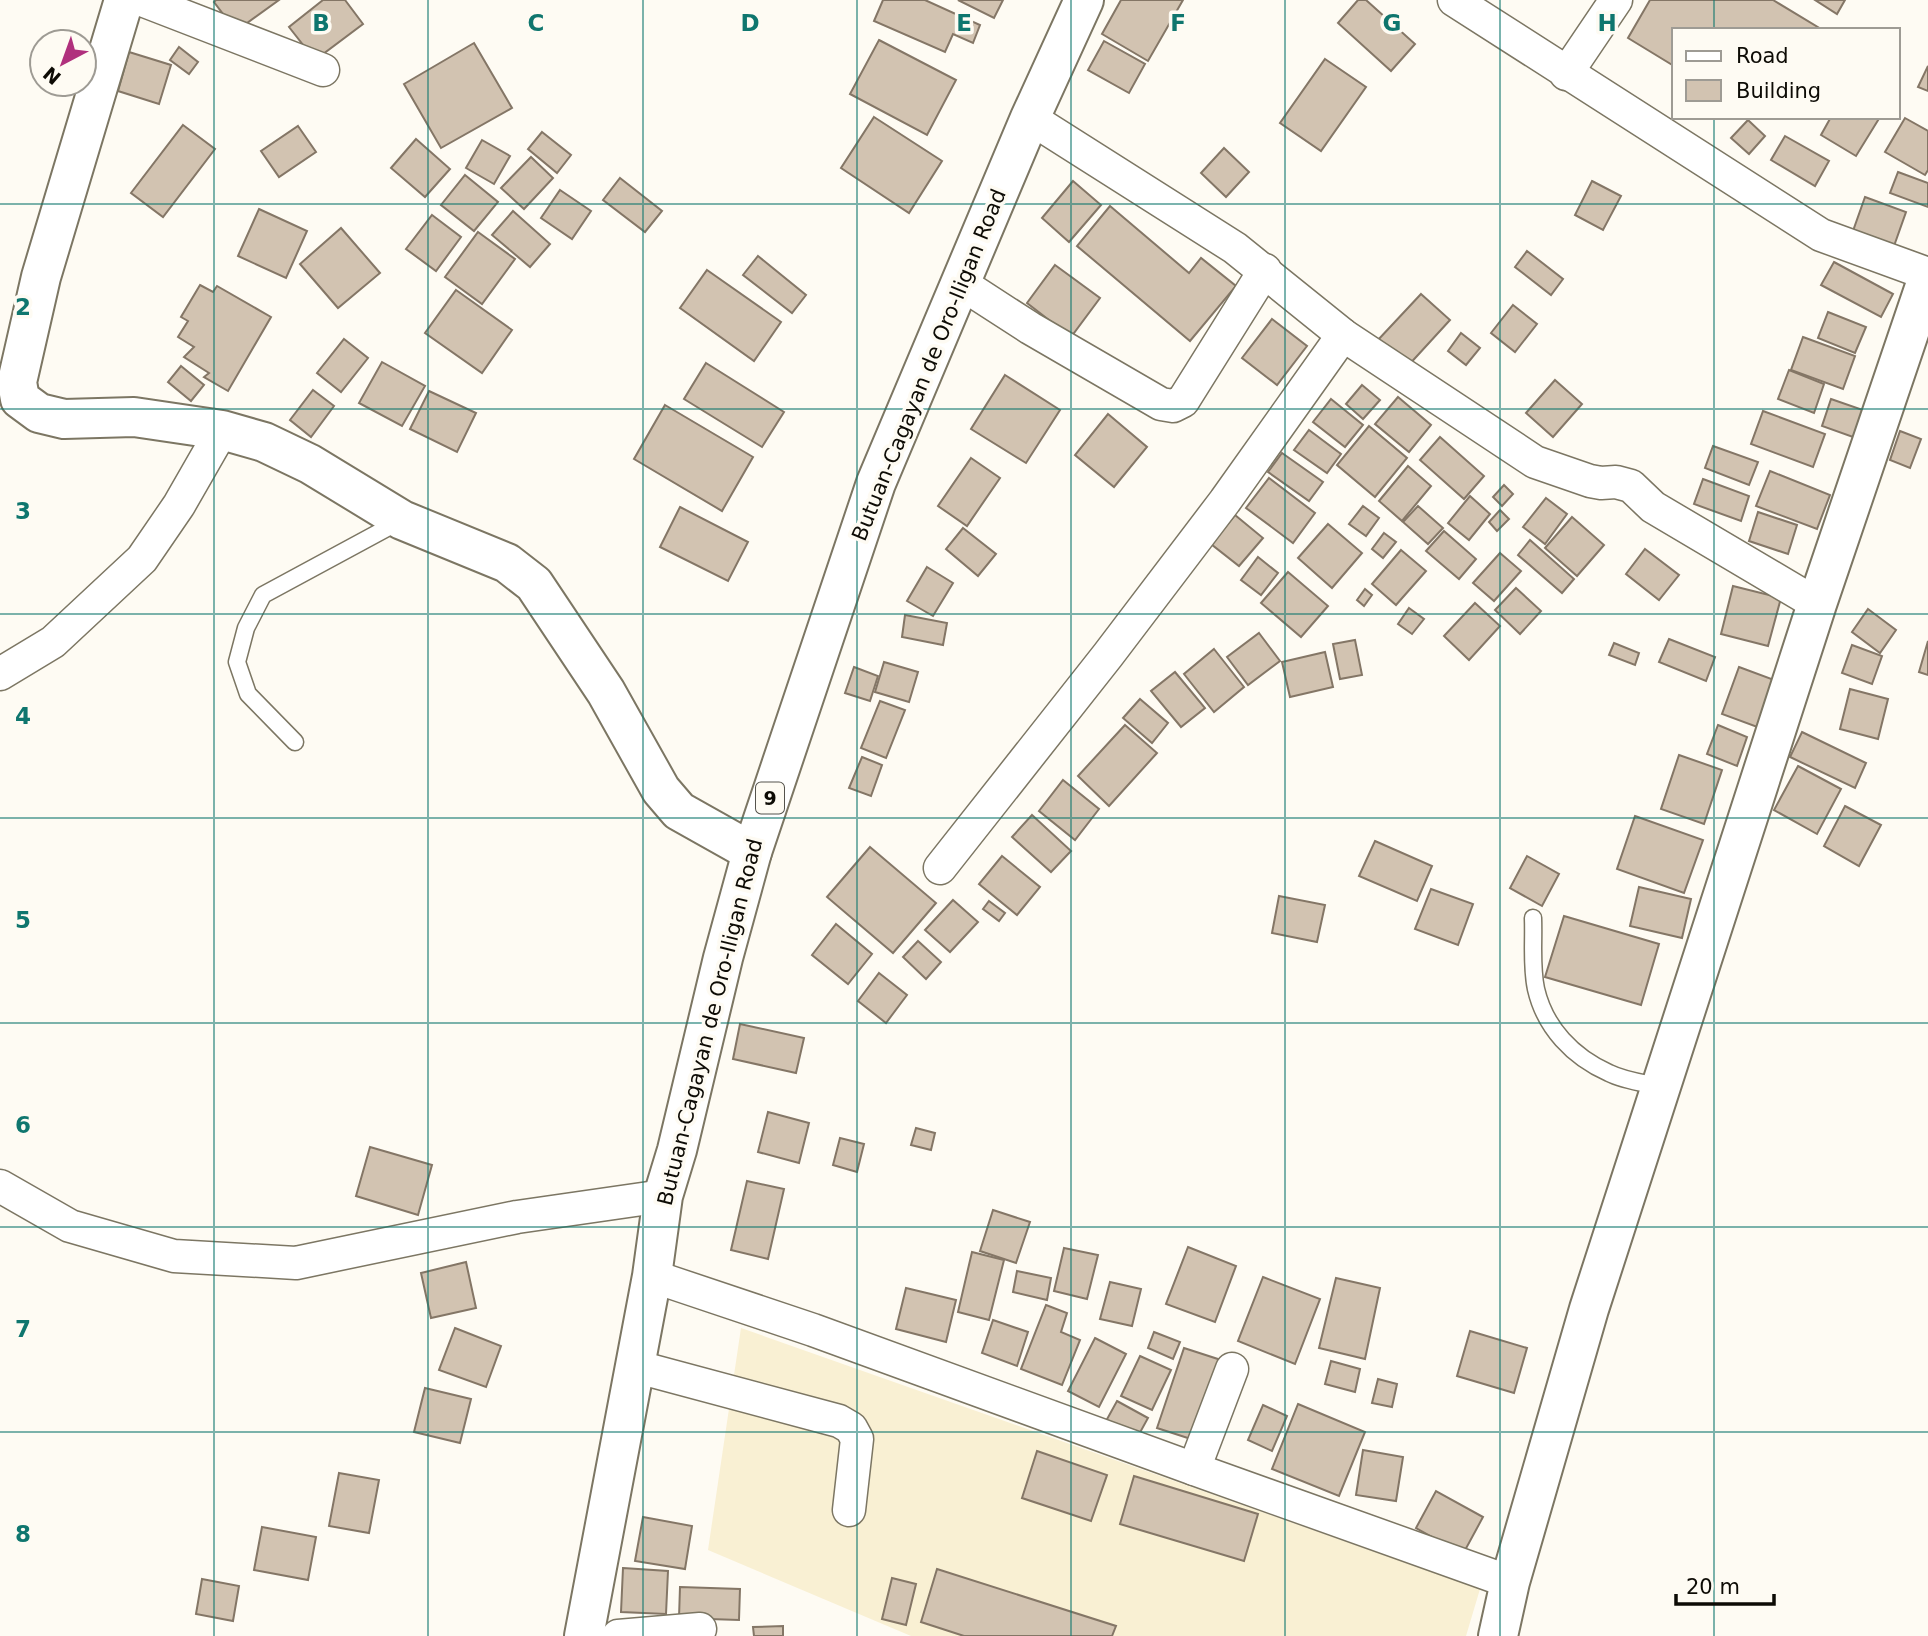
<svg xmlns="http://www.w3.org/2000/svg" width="1928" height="1636" font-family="'DejaVu Sans',sans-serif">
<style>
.built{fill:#f9f0d3}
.building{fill:#d2c3b1;stroke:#847666;stroke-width:2}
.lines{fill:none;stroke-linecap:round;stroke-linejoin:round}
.lane-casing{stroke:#7c7663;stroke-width:19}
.street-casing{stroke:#7c7663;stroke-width:35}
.secondary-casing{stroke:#7c7663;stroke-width:42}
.highway-casing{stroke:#7c7663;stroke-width:42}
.lane{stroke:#fff;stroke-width:16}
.street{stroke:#fff;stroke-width:32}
.secondary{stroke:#fff;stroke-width:38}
.highway{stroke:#fff;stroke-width:38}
.grid{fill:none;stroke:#0f766e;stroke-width:2;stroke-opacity:0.55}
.labels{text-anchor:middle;stroke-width:7;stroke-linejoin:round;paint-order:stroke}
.shield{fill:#fefbf3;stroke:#55534c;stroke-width:2}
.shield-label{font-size:19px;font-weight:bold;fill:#0d0b05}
.street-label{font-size:21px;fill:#0d0b05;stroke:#fefbf3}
.grid-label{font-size:23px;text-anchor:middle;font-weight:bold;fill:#0f766e;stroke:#fefbf3;stroke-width:7;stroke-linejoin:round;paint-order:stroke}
</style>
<rect width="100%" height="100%" fill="#fefbf3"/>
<path class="built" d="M741 1328 1480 1589 1466 1636H911L708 1550Z"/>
<g class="building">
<path d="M216 0H279L236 31 214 2Z"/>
<path d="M323 0H345L363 24 315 60 289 27Z"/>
<path d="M883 0H925L980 25 973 43 953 34 945 52 874 21Z"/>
<path d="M958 0H1003L994 18Z"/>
<path d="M1121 0H1183L1148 61 1102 34Z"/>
<path d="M1358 0H1366L1415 44 1391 71 1338 23Z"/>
<path d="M1650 0H1773L1821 29 1674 30V66L1628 38Z"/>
<path d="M1815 0H1845L1837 14Z"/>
<path d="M879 40 956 80 927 135 850 94Z"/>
<path d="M1104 41 1145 64 1129 93 1088 70Z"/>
<path d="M474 43 512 108 441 148 404 84Z"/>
<path d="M179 47 198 62 189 74 170 60Z"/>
<path d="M129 52 171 65 159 104 118 91Z"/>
<path d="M1325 59 1366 87 1321 151 1280 123Z"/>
<path d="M1928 66V91L1918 87Z"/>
<path d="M874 117 942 161 909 213 841 168Z"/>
<path d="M1831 117H1880L1856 156 1821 135Z"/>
<path d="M1905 118 1928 131V170L1925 175 1885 152Z"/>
<path d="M1748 120 1765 136 1749 154 1731 138Z"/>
<path d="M183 125 215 149 163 217 131 193Z"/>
<path d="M298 126 316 152 279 177 261 151Z"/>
<path d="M542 132 571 155 557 173 528 149Z"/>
<path d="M1785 136 1829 161 1815 186 1771 160Z"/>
<path d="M416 139 450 169 425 197 391 168Z"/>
<path d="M482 140 510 156 494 184 466 168Z"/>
<path d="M1224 148 1249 172 1226 197 1201 173Z"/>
<path d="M531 157 553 178 524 209 501 188Z"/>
<path d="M1898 172 1928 183V207L1890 193Z"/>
<path d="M465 175 498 202 474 231 441 205Z"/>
<path d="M620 178 662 211 645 232 603 200Z"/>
<path d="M1073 181 1101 205 1069 242 1042 218Z"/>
<path d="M1592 181 1621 196 1603 230 1575 215Z"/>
<path d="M560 190 591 211 572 239 541 218Z"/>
<path d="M1865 197 1906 212 1894 246 1853 231Z"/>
<path d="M1110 206 1189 273 1201 258 1236 286 1190 341 1077 246Z"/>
<path d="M259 209 307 231 286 278 238 256Z"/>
<path d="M513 211 550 244 530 267 492 235Z"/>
<path d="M432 215 461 237 436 271 406 249Z"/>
<path d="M341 228 380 273 338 308 300 264Z"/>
<path d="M478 232 515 259 482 304 445 277Z"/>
<path d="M1527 251 1563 279 1551 295 1515 267Z"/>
<path d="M758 256 806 295 792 313 743 275Z"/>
<path d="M1834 262 1893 294 1881 317 1821 285Z"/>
<path d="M1055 265 1100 298 1071 337 1027 303Z"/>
<path d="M707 270 781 322 754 361 680 308Z"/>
<path d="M200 285 213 292 217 286 271 317 228 391 204 377 209 373 184 357 194 347 178 337 188 321 181 317Z"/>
<path d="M456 290 512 330 482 373 425 333Z"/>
<path d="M1421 294 1450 320 1406 368 1377 341Z"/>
<path d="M1513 305 1537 324 1515 352 1491 333Z"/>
<path d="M1828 312 1866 327 1855 353 1818 338Z"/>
<path d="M1272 319 1307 346 1277 385 1242 358Z"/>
<path d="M1461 333 1480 348 1466 365 1448 351Z"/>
<path d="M1803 337 1855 356 1843 389 1791 370Z"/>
<path d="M344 339 368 358 341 392 317 373Z"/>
<path d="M382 362 425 386 402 426 359 403Z"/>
<path d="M706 363 784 412 762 447 684 399Z"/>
<path d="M181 366 204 385 191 401 168 382Z"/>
<path d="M1789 370 1824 384 1814 413 1778 399Z"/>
<path d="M1005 375 1060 410 1026 463 971 429Z"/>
<path d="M1555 380 1582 404 1553 437 1526 413Z"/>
<path d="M1362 385 1380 400 1363 419 1346 404Z"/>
<path d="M313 390 334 406 311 437 290 420Z"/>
<path d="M429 391 476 413 457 452 410 429Z"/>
<path d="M1398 397 1431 425 1409 452 1375 424Z"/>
<path d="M1331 399 1363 425 1345 447 1313 422Z"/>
<path d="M1831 399 1863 410 1853 437 1822 426Z"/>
<path d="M665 405 753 457 722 511 634 459Z"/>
<path d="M1763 411 1825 434 1813 467 1751 444Z"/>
<path d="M1108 414 1147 447 1114 487 1075 455Z"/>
<path d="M1369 426 1407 458 1375 497 1337 465Z"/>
<path d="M1309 430 1341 454 1327 473 1294 450Z"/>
<path d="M1900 431 1921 439 1910 468 1890 460Z"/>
<path d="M1440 437 1484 476 1464 499 1420 460Z"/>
<path d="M1713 446 1758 462 1749 485 1705 468Z"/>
<path d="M1282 453 1323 482 1309 501 1268 472Z"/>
<path d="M971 458 1000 478 967 526 938 506Z"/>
<path d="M1408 466 1431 486 1402 521 1379 501Z"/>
<path d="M1770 471 1830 495 1817 529 1756 506Z"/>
<path d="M1269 478 1315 513 1293 543 1246 508Z"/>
<path d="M1703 479 1749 496 1741 521 1694 504Z"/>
<path d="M1504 485 1513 494 1502 506 1493 497Z"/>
<path d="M1470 496 1490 514 1469 540 1448 523Z"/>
<path d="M1546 498 1567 514 1545 544 1523 527Z"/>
<path d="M1363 506 1379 518 1366 536 1349 524Z"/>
<path d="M1418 506 1443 528 1428 544 1403 522Z"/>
<path d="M680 507 748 542 728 581 660 547Z"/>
<path d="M1500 510 1509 519 1497 531 1489 522Z"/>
<path d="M1758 512 1797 525 1788 554 1749 541Z"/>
<path d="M1235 515 1263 538 1239 566 1211 544Z"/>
<path d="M1572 517 1604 545 1577 576 1545 548Z"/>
<path d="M1328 524 1362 553 1332 588 1298 558Z"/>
<path d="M963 528 996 554 978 576 946 549Z"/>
<path d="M1444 531 1476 559 1459 579 1426 551Z"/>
<path d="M1384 533 1396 542 1383 558 1372 549Z"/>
<path d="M1530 540 1574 579 1562 593 1518 555Z"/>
<path d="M1645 549 1679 575 1659 600 1626 574Z"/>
<path d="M1401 550 1426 571 1396 605 1372 584Z"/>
<path d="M1500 553 1521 571 1494 601 1473 583Z"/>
<path d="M1258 557 1278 573 1261 595 1241 580Z"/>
<path d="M927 567 953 583 933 616 907 601Z"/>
<path d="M1288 572 1328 606 1301 637 1261 603Z"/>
<path d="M1733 586 1781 598 1768 646 1721 634Z"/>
<path d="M1516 588 1541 611 1520 634 1495 610Z"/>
<path d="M1365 589 1372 595 1364 606 1357 600Z"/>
<path d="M1475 603 1500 626 1469 660 1444 636Z"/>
<path d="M1409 608 1424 619 1412 634 1398 624Z"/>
<path d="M1868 609 1896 630 1880 653 1852 632Z"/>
<path d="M905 615 947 623 943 645 902 637Z"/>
<path d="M1259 633 1280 661 1248 685 1227 657Z"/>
<path d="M1669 639 1715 657 1706 681 1659 662Z"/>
<path d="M1355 640 1362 675 1340 679 1333 644Z"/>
<path d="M1928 641V675L1919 672Z"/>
<path d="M1614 643 1639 653 1635 665 1609 655Z"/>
<path d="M1852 645 1882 656 1872 684 1842 673Z"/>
<path d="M1214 649 1244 687 1214 712 1184 674Z"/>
<path d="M1325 652 1333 687 1290 697 1282 662Z"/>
<path d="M884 662 918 672 909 702 875 692Z"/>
<path d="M854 667 878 676 870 701 845 693Z"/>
<path d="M1739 667 1777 681 1760 728 1722 714Z"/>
<path d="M1175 672 1205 708 1181 727 1151 691Z"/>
<path d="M1850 689 1888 699 1878 739 1840 729Z"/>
<path d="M1140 699 1168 723 1152 743 1123 718Z"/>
<path d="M880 701 905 710 886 758 861 748Z"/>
<path d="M1125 725 1157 753 1109 806 1078 776Z"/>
<path d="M1718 725 1747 737 1737 766 1707 754Z"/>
<path d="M1802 732 1866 763 1855 788 1790 757Z"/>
<path d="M1679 755 1722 770 1704 824 1661 809Z"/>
<path d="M862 757 882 765 871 796 849 788Z"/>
<path d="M1798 766 1841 789 1817 834 1774 810Z"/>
<path d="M1063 780 1099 809 1075 840 1039 811Z"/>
<path d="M1845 806 1881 825 1859 866 1824 846Z"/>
<path d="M1032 815 1071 851 1051 872 1012 837Z"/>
<path d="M1635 816 1703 840 1684 893 1617 869Z"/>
<path d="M1375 841 1432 866 1417 901 1359 876Z"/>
<path d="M870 847 936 903 893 953 827 897Z"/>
<path d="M1002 856 1040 887 1017 915 979 884Z"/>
<path d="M1527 856 1559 874 1542 906 1510 888Z"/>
<path d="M1639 887 1691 899 1682 938 1630 926Z"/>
<path d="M1431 889 1473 904 1458 945 1415 929Z"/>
<path d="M1279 896 1325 905 1317 942 1272 933Z"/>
<path d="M953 900 978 922 950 952 925 930Z"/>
<path d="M989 901 1005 913 999 921 983 909Z"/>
<path d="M1564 916 1659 944 1641 1005 1545 977Z"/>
<path d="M836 924 872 954 848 984 812 955Z"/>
<path d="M918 941 941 962 926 979 903 957Z"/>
<path d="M879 973 907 995 886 1023 858 1001Z"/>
<path d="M740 1024 804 1038 796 1073 733 1059Z"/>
<path d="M768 1112 809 1123 799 1163 758 1152Z"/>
<path d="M916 1128 935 1133 931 1150 911 1145Z"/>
<path d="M840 1138 864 1144 857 1172 833 1165Z"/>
<path d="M370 1147 432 1165 418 1215 356 1196Z"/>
<path d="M747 1181 784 1189 768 1259 731 1250Z"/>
<path d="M993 1210 1030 1222 1016 1263 980 1251Z"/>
<path d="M1188 1247 1236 1266 1215 1322 1166 1304Z"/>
<path d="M1064 1248 1098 1255 1087 1299 1054 1291Z"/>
<path d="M972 1252 1004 1260 989 1320 958 1312Z"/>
<path d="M466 1262 476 1308 431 1318 421 1273Z"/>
<path d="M1017 1271 1051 1278 1047 1300 1013 1292Z"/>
<path d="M1263 1277 1320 1299 1295 1364 1238 1341Z"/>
<path d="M1336 1278 1380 1288 1365 1359 1319 1348Z"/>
<path d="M1110 1282 1141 1289 1132 1326 1100 1319Z"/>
<path d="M906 1288 956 1300 946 1342 896 1329Z"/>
<path d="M1046 1305 1067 1313 1061 1332 1080 1340 1062 1385 1021 1369Z"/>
<path d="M993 1320 1028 1332 1017 1366 982 1353Z"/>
<path d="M455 1328 501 1346 486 1387 439 1370Z"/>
<path d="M1470 1331 1527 1348 1514 1393 1457 1376Z"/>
<path d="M1154 1332 1180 1342 1173 1359 1148 1348Z"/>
<path d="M1095 1338 1126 1354 1099 1407 1068 1391Z"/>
<path d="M1184 1348 1224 1361 1197 1441 1157 1428Z"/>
<path d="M1140 1356 1171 1370 1152 1410 1121 1396Z"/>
<path d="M1331 1361 1360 1369 1355 1392 1325 1384Z"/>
<path d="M1378 1379 1397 1384 1392 1407 1372 1403Z"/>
<path d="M425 1388 471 1399 460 1443 414 1432Z"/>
<path d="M1117 1401 1148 1418 1137 1438 1106 1421Z"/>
<path d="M1298 1404 1365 1432 1339 1496 1272 1469Z"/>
<path d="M1263 1405 1287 1416 1272 1451 1248 1440Z"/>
<path d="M1363 1450 1403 1457 1396 1501 1356 1495Z"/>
<path d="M1037 1451 1107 1475 1091 1521 1022 1498Z"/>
<path d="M339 1473 379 1480 369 1533 329 1526Z"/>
<path d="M1134 1476 1258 1514 1244 1561 1120 1524Z"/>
<path d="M1436 1491 1483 1517 1463 1554 1416 1528Z"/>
<path d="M643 1517 692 1526 685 1569 635 1561Z"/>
<path d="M262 1527 316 1537 308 1580 254 1570Z"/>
<path d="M623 1568 668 1571 666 1614 621 1612Z"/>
<path d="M937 1569 1116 1626 1112 1636H964L921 1622Z"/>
<path d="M892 1578 916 1584 906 1625 882 1619Z"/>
<path d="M202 1579 239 1586 233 1621 196 1614Z"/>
<path d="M680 1587 740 1589 739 1620 679 1618Z"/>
<path d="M783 1626V1636H754L753 1627Z"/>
</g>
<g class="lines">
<defs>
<g id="lane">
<path d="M295 742 248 694 237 662 246 628 263 595 400 521"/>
<path d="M1533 918C1534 942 1531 966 1536 989 1545 1028 1573 1057 1609 1073 1625 1081 1645 1083 1662 1087"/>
</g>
<g id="street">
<path d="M142 0 323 70"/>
<path d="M1454 0 1821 235 1928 274"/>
<path d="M1566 74 1616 0"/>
<path d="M1030 118 1235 248 1343 335 1535 462 1590 481 1601 483 1616 482 1631 486 1653 507 1817 604"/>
<path d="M962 284 1030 328 1161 404 1173 406 1183 401 1265 270"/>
<path d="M0 674 53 642 142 559 179 505 222 430"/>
<path d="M940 868 1108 655 1225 501 1343 335"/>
<path d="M0 1186 70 1226 174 1256 296 1263 517 1217 663 1196"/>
<path d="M652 1276 813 1330 1194 1469 1510 1582"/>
<path d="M634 1366 839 1421 851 1428 857 1439 849 1510"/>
<path d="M1194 1469 1232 1369"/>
<path d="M618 1636 700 1629"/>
</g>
<g id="secondary">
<path d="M124 0 41 277 17 382 20 399 39 413 64 419 134 417 222 430 264 442 310 464 402 520 507 563 534 584 606 692 661 790 679 811 752 852"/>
<path d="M1498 1636 1510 1582 1589 1309 1817 604 1928 277"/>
</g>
<path id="highway" d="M584 1636 652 1276 663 1196 677 1150 723 958 752 852 876 483 1030 118 1084 0"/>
</defs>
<use href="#lane" class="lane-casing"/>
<use href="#street" class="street-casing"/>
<use href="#secondary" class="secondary-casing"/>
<use href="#highway" class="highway-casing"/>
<use href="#lane" class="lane"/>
<use href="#street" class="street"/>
<use href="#secondary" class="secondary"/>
<use href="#highway" class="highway"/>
</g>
<path class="grid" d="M214 0V1636M428 0V1636M643 0V1636M857 0V1636M1071 0V1636M1285 0V1636M1500 0V1636M1714 0V30M1714 117V1636M0 204H1928M0 409H1928M0 614H1928M0 818H1928M0 1023H1928M0 1227H1928M0 1432H1928"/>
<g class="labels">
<rect class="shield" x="756" y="782.5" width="28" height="31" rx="5"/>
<g class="shield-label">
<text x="770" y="805">9</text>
</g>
<g class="street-label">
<text transform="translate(929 365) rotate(-68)" y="7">Butuan-Cagayan de Oro-Iligan Road</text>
<text transform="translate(710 1022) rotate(-76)" y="7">Butuan-Cagayan de Oro-Iligan Road</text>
</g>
</g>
<g class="grid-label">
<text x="321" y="31">B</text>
<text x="536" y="31">C</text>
<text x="750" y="31">D</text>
<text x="964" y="31">E</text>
<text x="1178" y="31">F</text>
<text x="1392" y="31">G</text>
<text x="1607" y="31">H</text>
<text x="23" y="315">2</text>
<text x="23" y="519">3</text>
<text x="23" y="724">4</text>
<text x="23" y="928">5</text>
<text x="23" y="1133">6</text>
<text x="23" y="1337">7</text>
<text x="23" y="1542">8</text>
</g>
<rect x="1672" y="28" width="228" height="91" fill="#fefbf3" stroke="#9e9b94" stroke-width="2"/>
<rect x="1686" y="51" width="35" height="10" fill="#ffffff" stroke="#9e9b94" stroke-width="2"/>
<text x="1736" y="63" font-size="21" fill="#0d0b05">Road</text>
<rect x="1686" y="80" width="35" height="21" fill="#d2c3b1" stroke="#9e9b94" stroke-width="2"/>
<text x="1736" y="98" font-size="21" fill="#0d0b05">Building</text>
<g transform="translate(63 63) rotate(221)"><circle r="33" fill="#fefbf3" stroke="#9e9b94" stroke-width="2"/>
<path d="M0-5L12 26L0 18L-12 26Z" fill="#b0307d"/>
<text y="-10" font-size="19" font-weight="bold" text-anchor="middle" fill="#0d0b05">N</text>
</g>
<path d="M1676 1594v10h98v-10" fill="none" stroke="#0d0b05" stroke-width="3.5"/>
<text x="1686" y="1594" font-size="21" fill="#0d0b05" stroke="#fefbf3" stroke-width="5" paint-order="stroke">20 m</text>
</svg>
